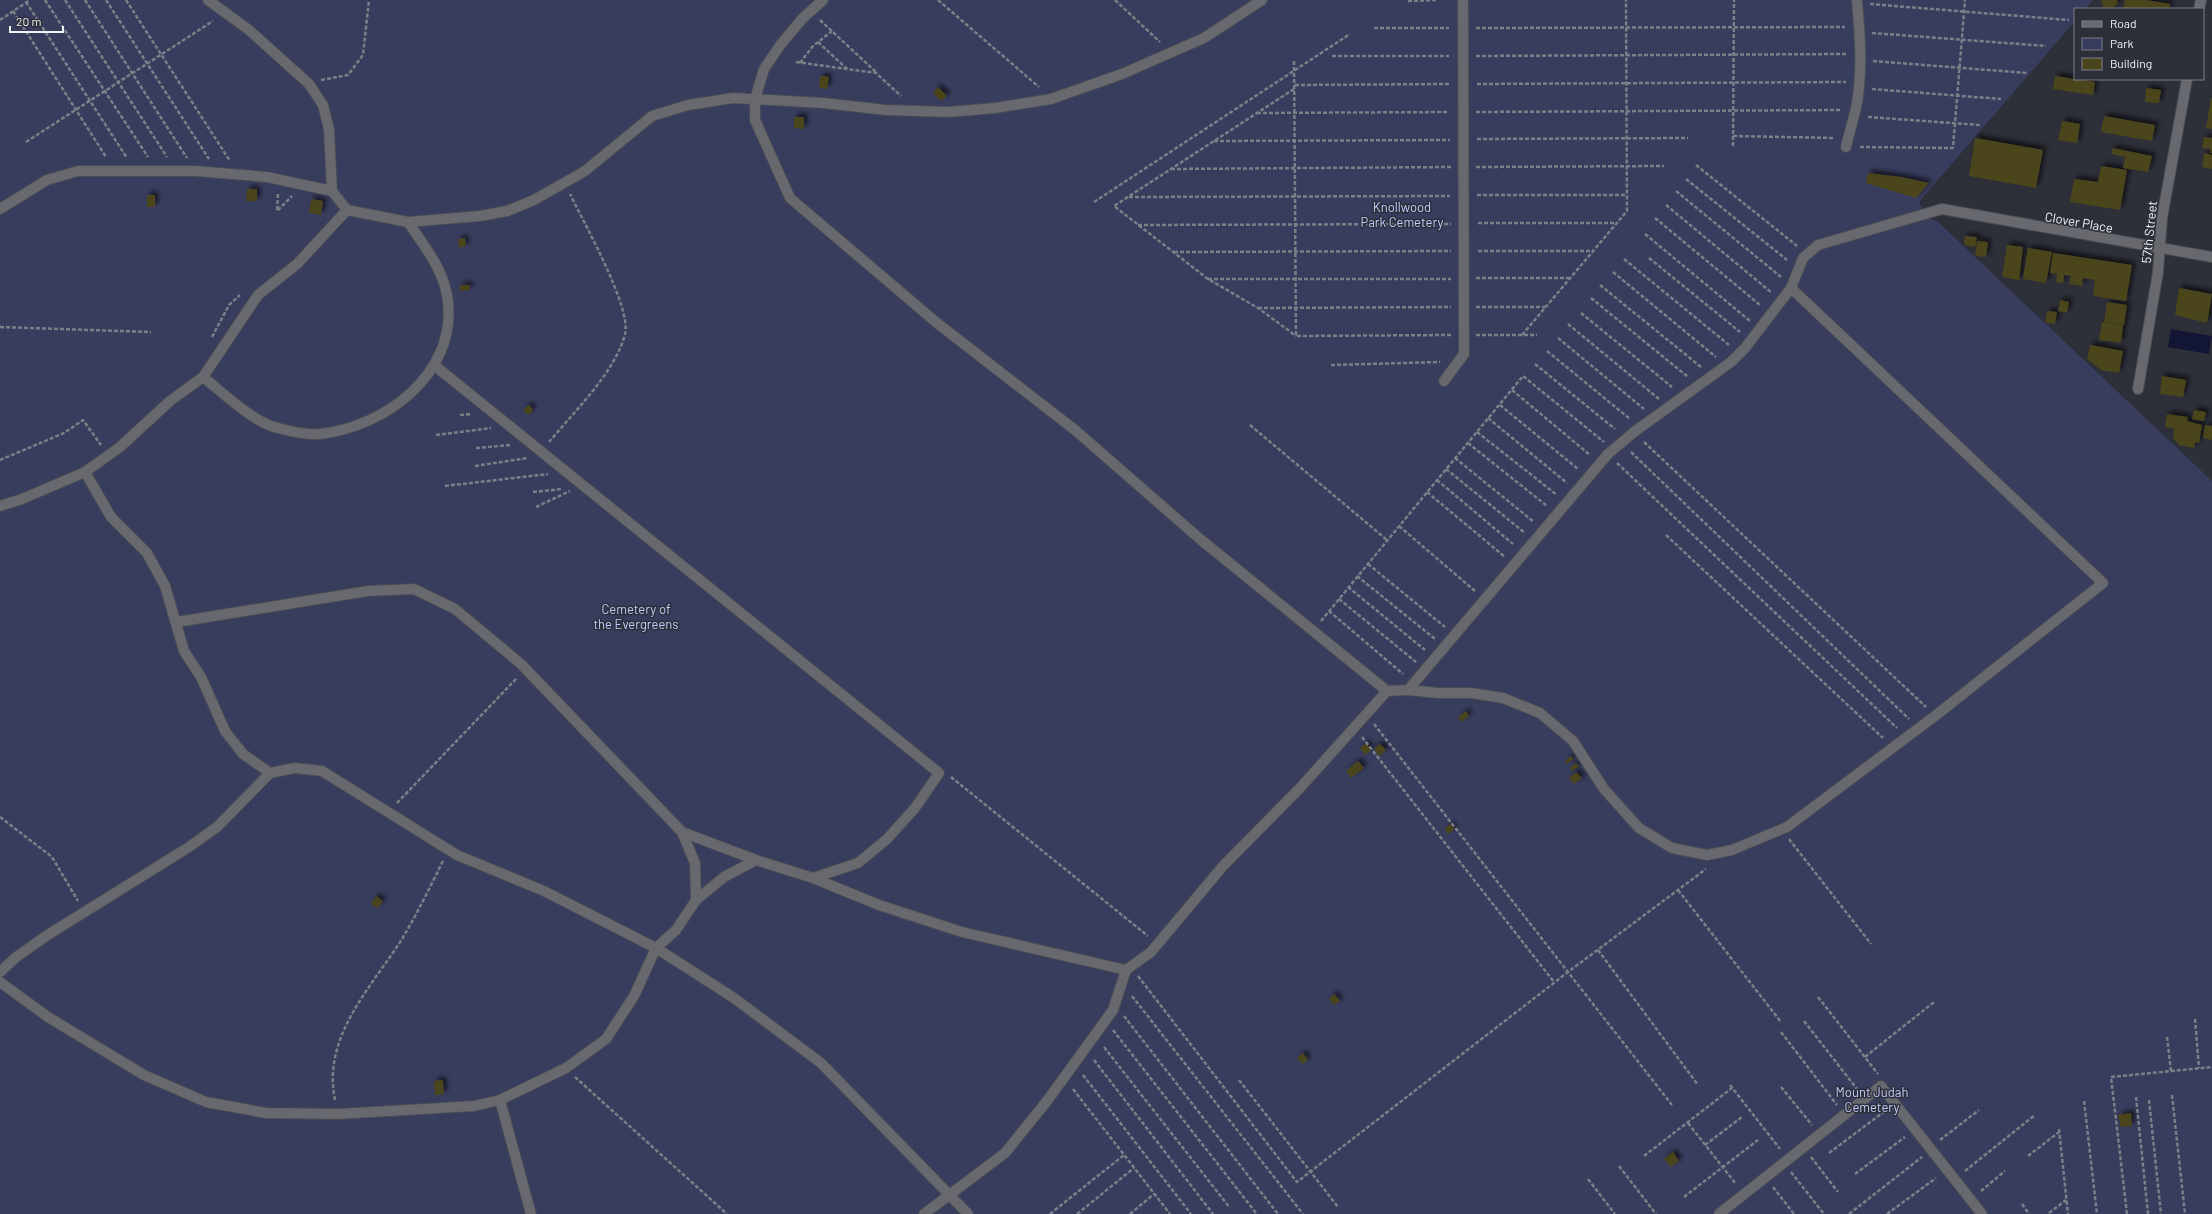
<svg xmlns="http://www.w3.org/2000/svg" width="2212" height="1214" font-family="Barlow,sans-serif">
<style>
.green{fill:#383d5e}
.water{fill:#121533}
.building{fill:#4b451d;filter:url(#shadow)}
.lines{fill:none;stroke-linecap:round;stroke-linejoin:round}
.minor-casing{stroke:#484a54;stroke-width:12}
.path{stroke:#7d7f88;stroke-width:2.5;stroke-dasharray:4 2;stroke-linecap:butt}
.minor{stroke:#68696e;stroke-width:10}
.labels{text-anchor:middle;stroke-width:3;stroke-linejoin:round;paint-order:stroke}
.park-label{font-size:13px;fill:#c0cafd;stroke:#2d2f39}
.street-label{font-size:13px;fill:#f1f3f9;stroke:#2d2f39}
</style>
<defs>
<filter id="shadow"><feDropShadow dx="3.5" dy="-3.5" stdDeviation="2" flood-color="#0009"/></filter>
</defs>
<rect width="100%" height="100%" fill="#2d2f39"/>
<path class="green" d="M0 0H2093L2085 9H2075V21L1919 202 1929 219 1937 221 2212 481V1214H0Z"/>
<path class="water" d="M2171 329 2212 336 2209 354 2168 347Z"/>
<g class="building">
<path d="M2101 0H2117L2118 3 2112 9 2103 7Z"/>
<path d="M2125 0H2146L2170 4 2169 9H2123Z"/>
<path d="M820 76 829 77 827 89 819 88Z"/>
<path d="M2055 76 2095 82 2093 95 2053 89Z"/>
<path d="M938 87 947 96 941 101 933 93Z"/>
<path d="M2146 88 2161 90 2159 103 2145 102Z"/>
<path d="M2211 98H2212V129L2206 128Z"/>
<path d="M2104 116 2155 125 2152 141 2101 132Z"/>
<path d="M794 117H804V129L794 128Z"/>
<path d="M2062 121 2080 124 2077 143 2058 140Z"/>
<path d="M2204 137 2212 138V153H2210L2211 149 2202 148Z"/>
<path d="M1975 138 2043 150 2036 188 1969 176Z"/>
<path d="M2112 148 2152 156 2148 172 2123 168 2125 157 2111 154Z"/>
<path d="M2204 153 2212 155V169L2202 167Z"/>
<path d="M2101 166 2127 170 2120 210 2070 202 2074 179 2098 182Z"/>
<path d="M1868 173 1901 177 1929 183 1916 198 1866 183Z"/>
<path d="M247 189H257V201H246Z"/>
<rect x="147" y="195" width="8" height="12"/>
<path d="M311 199 323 201 321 215 309 213Z"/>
<path d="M1965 236 1977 237 1975 247 1964 245Z"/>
<path d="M465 238 466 246 459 248 458 239Z"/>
<path d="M1977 241 1988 242 1986 257 1975 256Z"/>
<path d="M2007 245 2023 247 2019 280 2002 277Z"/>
<path d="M2028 248 2052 252 2046 283 2023 279Z"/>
<path d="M2053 253 2132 265 2126 301 2093 296 2095 280 2083 278 2082 286 2069 284 2071 276 2064 275 2063 283 2056 282 2057 274 2050 273Z"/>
<path d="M460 285H470V290L460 291Z"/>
<path d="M2179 288 2212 294 2207 323 2175 315Z"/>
<path d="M2060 300 2069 302 2067 313 2058 311Z"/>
<path d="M2107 302 2127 305 2124 325 2104 322Z"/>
<path d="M2047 311 2057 312 2055 324 2045 322Z"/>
<path d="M2102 322 2123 325 2121 343 2099 340Z"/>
<path d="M2090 345 2123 351 2119 373 2101 370 2087 359Z"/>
<path d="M2162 376 2186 380 2183 397 2160 394Z"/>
<path d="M529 405 533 410 528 415 523 410Z"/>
<path d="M2194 410 2206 412 2204 421 2192 419Z"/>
<path d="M2167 414 2188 417 2187 421 2202 425 2199 443 2195 442 2194 448 2179 445 2173 438 2174 428 2165 427Z"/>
<path d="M2205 425 2212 426V440L2203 438Z"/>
<path d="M1466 711 1469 716 1461 722 1458 718Z"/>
<path d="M1366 743 1371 750 1365 755 1360 748Z"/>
<path d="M1380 744 1386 750 1379 756 1374 749Z"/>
<path d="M1571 756 1573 759 1567 764 1565 761Z"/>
<path d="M1358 761 1364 768 1351 778 1346 771Z"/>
<path d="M1576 763 1579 766 1572 771 1570 768Z"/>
<path d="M1576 772 1582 778 1574 784 1569 778Z"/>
<path d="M1450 824 1454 829 1448 834 1445 829Z"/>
<path d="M376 896 383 901 378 908 371 904Z"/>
<path d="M1334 994 1340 1001 1334 1005 1329 999Z"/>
<path d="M1303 1053 1308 1060 1303 1064 1297 1058Z"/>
<path d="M443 1080 444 1094 435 1095 434 1081Z"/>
<path d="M2131 1113 2132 1126 2121 1127 2118 1115Z"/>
<path d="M1673 1152 1679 1161 1671 1167 1664 1159Z"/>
</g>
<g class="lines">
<defs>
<g id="minor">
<path d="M208 0 249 30 309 84 323 105 329 129 332 191 347 210"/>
<path d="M823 0 803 18 781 44 764 69 755 99V120L790 198 937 323 1075 430 1200 539 1387 691 1408 690 1438 693H1471L1503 698 1540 713 1573 741 1604 789 1639 828 1672 848 1707 855 1732 850 1787 827 1935 716 2103 583 1791 288"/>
<path d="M2199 9 2201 0"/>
<path d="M1846 147C1849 134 1853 121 1856 108 1863 73 1860 35 1857 0"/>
<path d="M0 209 47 180 78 171H195L267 177 332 191"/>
<path d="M434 365 939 773 915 808 887 839 858 863 813 878"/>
<path d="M203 377C222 392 254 423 278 428 289 431 308 435 320 434 385 427 456 374 448 302 445 271 425 247 408 222"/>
<path d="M1444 381 1464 354 1463 0"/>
<path d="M2138 389 2158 272 2162 218 2187 79"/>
<path d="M85 472 111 517 147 553 165 586 184 651 201 677 225 731 243 754 270 773"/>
<path d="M0 506 22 499 85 472 120 447 170 401 203 377 258 295 297 264 347 210 408 222 480 216 507 211 534 200 585 171 652 116 688 105 733 98 823 103 886 110 948 112 995 108 1051 99 1122 74 1204 38 1262 0"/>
<path d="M1408 690 1608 454 1634 432 1731 362 1745 348 1791 288 1803 258 1818 245 1942 209 2212 257"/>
<path d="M682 832 756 860 813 878 879 905 962 932 1126 970"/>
<path d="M696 900 724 877 756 860"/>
<path d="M0 972 15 958 46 936 189 847 217 827 270 773 295 768 322 771 457 855 544 891 656 948 734 998 821 1063 968 1214"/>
<path d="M0 982 48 1017 144 1075 206 1102 266 1113 338 1114 474 1106 500 1100 566 1068 606 1039 634 996 656 948 676 930 696 900 695 863 682 832 521 664 455 609 414 589 368 591 177 622"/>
<path d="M500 1100 531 1214"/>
<path d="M924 1214 1005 1153 1047 1101 1113 1010 1126 970 1151 952 1223 866 1300 788 1387 691"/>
<path d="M1719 1214 1881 1086 1982 1214"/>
</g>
</defs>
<use href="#minor" class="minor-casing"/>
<g class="path">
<path d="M45 0 148 157"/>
<path d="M65 0 167 157"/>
<path d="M85 0 187 158"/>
<path d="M106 0 209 159"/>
<path d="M126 0 230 161"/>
<path d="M938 0 1039 87"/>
<path d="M1115 0 1160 42"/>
<path d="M1408 1 1436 0"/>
<path d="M26 2 127 158"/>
<path d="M1870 4 2069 20"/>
<path d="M13 11 106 157"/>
<path d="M0 20 30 0"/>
<path d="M820 20 876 72"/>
<path d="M1374 28H1449"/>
<path d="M1476 28 1845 27"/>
<path d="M1872 33 2046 46"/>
<path d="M818 42 847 69"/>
<path d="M1332 56H1449"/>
<path d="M1476 56 1847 54"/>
<path d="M1294 61 1296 336 1451 335"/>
<path d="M1873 61 2027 73"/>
<path d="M796 62 876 73 901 96"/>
<path d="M800 63 813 46 832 31"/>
<path d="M321 80 348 75 363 55 369 0"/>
<path d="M1477 84 1846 82"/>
<path d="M1295 85 1450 84"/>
<path d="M1294 89 1114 206 1208 279 1258 308 1296 336"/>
<path d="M1872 89 2001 99"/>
<path d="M1476 112 1841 110"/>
<path d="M1257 113 1449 112"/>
<path d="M1868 117 1980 125"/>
<path d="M1733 136 1835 138"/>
<path d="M1477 139 1688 138"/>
<path d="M1214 141 1450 140"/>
<path d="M26 142 213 21"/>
<path d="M1733 146 1734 0"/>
<path d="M1860 147 1953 148 1965 0"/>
<path d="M1696 165 1797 246"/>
<path d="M1476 167 1664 166"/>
<path d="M1171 169 1451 167"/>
<path d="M1686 179 1787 260"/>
<path d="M1676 191 1781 277"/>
<path d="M278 194 277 211 292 196"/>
<path d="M1477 195H1627"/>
<path d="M1129 197 1450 196"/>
<path d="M1094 202 1350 34"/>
<path d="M1666 205 1772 293"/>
<path d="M1655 218 1760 305"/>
<path d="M1478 223H1617"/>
<path d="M1138 225 1451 224"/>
<path d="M1645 234 1750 321"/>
<path d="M1478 251H1593"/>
<path d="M1174 252 1451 251"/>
<path d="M1649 258 1740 332"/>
<path d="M1624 259 1729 345"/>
<path d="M1613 272 1716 357"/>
<path d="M1476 278H1569"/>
<path d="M1208 279H1451"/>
<path d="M1600 285 1701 367"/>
<path d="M1591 298 1688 377"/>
<path d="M1476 307H1545"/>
<path d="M1258 308 1451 307"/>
<path d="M1581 313 1672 387"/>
<path d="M1568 324 1659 399"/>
<path d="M0 327 151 332"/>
<path d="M1476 335H1537"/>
<path d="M1522 335 1627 211 1626 0"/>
<path d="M212 337 229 305 240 295"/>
<path d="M1558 338 1644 409"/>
<path d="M1547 351 1630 419"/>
<path d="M1535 364 1615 429"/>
<path d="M1331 365 1440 362"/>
<path d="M1512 390 1590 455"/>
<path d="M1500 405 1578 469"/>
<path d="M460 415 472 414"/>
<path d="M1488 418 1567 483"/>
<path d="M1250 425 1387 540"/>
<path d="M1477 432 1557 495"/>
<path d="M436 435 491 428"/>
<path d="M549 442C574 412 616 371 625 334 632 308 583 221 570 194"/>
<path d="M1644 442 1926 707"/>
<path d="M1468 443 1547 506"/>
<path d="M476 448 511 445"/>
<path d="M1631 452 1909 719"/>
<path d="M1455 458 1534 522"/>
<path d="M0 460 64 433 83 420 101 445"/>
<path d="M1617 463 1897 728"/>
<path d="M475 466 528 458"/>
<path d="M1446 469 1525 533"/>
<path d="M1437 480 1513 544"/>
<path d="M445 486 548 474"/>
<path d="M533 492 563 489"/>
<path d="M1427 492 1505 557"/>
<path d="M536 507 570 491"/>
<path d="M1399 526 1475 591"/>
<path d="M1666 535 1883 738"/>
<path d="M1368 564 1445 627"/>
<path d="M1357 576 1435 639"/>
<path d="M1348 587 1425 650"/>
<path d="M1339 599 1416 662"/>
<path d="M1329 611 1403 674"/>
<path d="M1321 621 1523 376 1604 442"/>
<path d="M1374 724 1672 1105"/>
<path d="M1362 737 1554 982"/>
<path d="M951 777 1148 936"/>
<path d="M397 803 517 678"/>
<path d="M0 817 52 857 78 901"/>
<path d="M1789 839 1871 944"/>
<path d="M1678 890 1781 1022"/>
<path d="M1598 950 1698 1085"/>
<path d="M1138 976 1297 1182 1568 972 1706 869"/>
<path d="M1132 996 1303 1214"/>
<path d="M1818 997 1878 1074"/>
<path d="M1124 1016 1278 1214"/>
<path d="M2195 1019 2199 1068"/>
<path d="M1804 1021 1857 1089"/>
<path d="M1113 1030 1256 1213"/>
<path d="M1781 1032 1837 1105"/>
<path d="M2167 1037 2171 1071"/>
<path d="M1104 1047 1230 1208"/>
<path d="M1865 1057 1934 1002"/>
<path d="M1094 1060 1213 1214"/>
<path d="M1083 1075 1191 1214"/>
<path d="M575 1077 727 1214"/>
<path d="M1239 1080 1338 1207"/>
<path d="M1730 1085 1780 1149"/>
<path d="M1781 1087 1812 1125"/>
<path d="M1073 1089 1170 1214"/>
<path d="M2172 1095 2185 1214"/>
<path d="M2136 1097 2148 1214"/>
<path d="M335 1100C322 1037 370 989 402 939 417 914 430 887 443 861"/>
<path d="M2149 1100 2161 1214"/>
<path d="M2084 1101 2097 1214"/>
<path d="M1688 1123 1736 1184"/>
<path d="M2059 1129 2068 1214"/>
<path d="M1940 1140 1979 1110"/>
<path d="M1705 1145 1742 1117"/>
<path d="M1829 1153 1885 1111"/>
<path d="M1644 1156 1732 1088"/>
<path d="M2028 1156 2059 1132"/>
<path d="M1811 1157 1838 1192"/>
<path d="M1619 1166 1656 1214"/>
<path d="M1965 1171 2035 1115"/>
<path d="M1791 1172 1824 1214"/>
<path d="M1855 1174 1905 1137"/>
<path d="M1588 1179 1615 1214"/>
<path d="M1773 1187 1794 1214"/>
<path d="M1981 1191 2005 1171"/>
<path d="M1684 1197 1758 1140"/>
<path d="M2022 1204 2029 1214"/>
<path d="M2049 1213 2066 1200"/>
<path d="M1050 1214 1124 1155"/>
<path d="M1077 1214 1134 1168"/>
<path d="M1130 1214 1154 1194"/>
<path d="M1849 1214 1922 1157"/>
<path d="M1887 1214 1936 1178"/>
<path d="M2127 1214 2111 1077 2212 1067"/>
</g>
<use href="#minor" class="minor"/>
</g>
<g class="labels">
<g class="park-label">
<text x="1402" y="212">Knollwood<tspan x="1402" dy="15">Park Cemetery</tspan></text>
<text x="636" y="614">Cemetery of<tspan x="636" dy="15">the Evergreens</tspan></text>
<text x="1872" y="1097">Mount Judah<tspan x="1872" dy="15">Cemetery</tspan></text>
</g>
<g class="street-label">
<text transform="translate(2079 222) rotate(10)" y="5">Clover Place</text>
<text transform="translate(2149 232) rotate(-84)" y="5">57th Street</text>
</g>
</g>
<rect x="2074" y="8" width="130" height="72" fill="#2d2f39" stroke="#7b7d86"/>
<rect x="2082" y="21" width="20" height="6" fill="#68696e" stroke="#7b7d86"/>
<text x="2110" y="28" font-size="12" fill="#f1f3f9">Road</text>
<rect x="2082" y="38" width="20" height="12" fill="#383d5e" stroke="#7b7d86"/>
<text x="2110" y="48" font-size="12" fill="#f1f3f9">Park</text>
<rect x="2082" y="58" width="20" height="12" fill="#4b451d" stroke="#7b7d86"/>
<text x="2110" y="68" font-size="12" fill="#f1f3f9">Building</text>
<path d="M10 26v6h53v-6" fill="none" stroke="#f1f3f9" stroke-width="2"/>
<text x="16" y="26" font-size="12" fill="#f1f3f9" stroke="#2d2f39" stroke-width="3" paint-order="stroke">20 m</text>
</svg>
